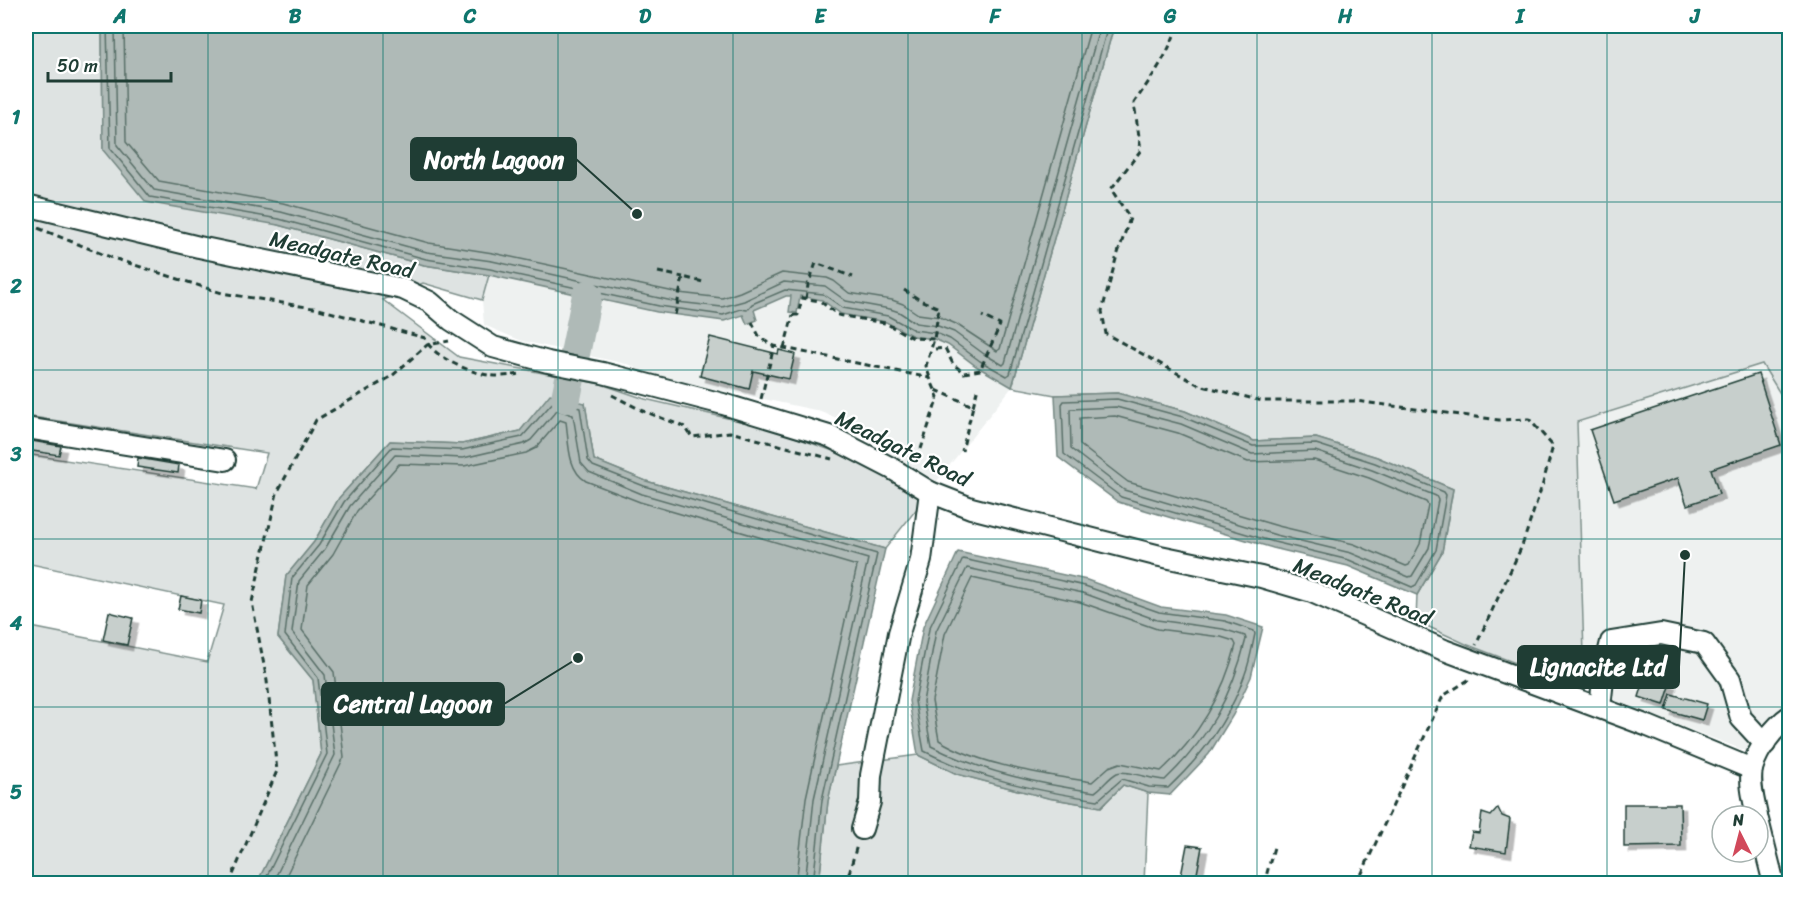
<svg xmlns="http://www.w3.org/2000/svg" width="1815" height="909" font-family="Sriracha,sans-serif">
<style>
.built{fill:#eef1f0}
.green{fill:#dee3e2;stroke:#7e908b;stroke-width:1.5}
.water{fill:#afbab7;stroke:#758883;stroke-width:1.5}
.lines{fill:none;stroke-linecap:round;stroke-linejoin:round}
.shore{stroke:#596f68;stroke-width:1.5}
.river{stroke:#afbab7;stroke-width:30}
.building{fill:#c7cfcc;stroke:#1f3d34;stroke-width:1.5;filter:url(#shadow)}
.minor-casing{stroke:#1f3d34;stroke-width:24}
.path{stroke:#1f3d34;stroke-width:3;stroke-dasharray:6 4.5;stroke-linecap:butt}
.minor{stroke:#fff;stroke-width:20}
.grid{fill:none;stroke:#0f766e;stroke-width:1.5;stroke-opacity:0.55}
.labels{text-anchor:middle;stroke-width:4.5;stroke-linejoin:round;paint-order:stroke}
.street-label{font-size:22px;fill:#1f3d34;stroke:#fff}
.leader{fill:none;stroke:#1f3d34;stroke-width:2}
.callout-dot{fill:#1f3d34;stroke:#fff;stroke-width:2}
.callout{fill:#1f3d34;stroke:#1f3d34;stroke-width:2}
.callout-label{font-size:24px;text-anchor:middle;font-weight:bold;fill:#fff}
.neatline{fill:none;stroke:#0f766e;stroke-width:2}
.grid-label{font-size:20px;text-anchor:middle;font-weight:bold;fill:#0f766e}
</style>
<defs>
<filter id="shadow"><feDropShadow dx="5.5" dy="5.5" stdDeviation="0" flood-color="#0004"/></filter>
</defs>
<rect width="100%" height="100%" fill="#fff"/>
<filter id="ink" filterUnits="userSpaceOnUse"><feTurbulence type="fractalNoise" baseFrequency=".0167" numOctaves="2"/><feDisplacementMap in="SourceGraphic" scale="12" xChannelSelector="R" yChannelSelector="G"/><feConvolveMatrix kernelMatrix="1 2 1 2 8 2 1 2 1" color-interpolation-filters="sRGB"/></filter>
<g filter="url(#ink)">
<g class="built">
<path d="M489 275 657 312 724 321 786 296 822 300 835 311 886 322 913 336 934 339 948 345 976 366 1012 387 937 481 896 457 859 426 815 410 642 373 631 365 522 341 484 325 482 300Z"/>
<path d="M1763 364 1789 408V705L1766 722 1746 751 1585 689 1577 422Z"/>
</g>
<g class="green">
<path d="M26 26H102L103 150 278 225 424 265 489 275 482 300 423 283 383 300 459 357 601 384 645 399 770 428 880 468 930 492 885 549 646 481 594 460 585 403 521 431 462 444 390 441 339 498 314 542 286 576 278 637 313 680 321 754 257 883H29L27 837 30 753 26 626 207 662 224 605 26 563V454L256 489 267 453 26 416Z"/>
<path d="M1114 26H1789V408L1762 364 1577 422 1585 689 1468 645 1416 621 1417 595 1442 552 1453 489 1377 457 1316 438 1254 441 1185 411 1117 393 1055 395 1012 387Z"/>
<path d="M918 755 957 774 1048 798 1101 807 1123 785 1148 793 1144 883 819 884 828 801 836 766Z"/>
</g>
<g class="water">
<path d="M102 26H1114L1012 387 976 366 948 345 934 339 913 336 886 322 841 314 822 300 800 296 797 313 789 312 791 296H786L754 310 757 320 747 324 743 315 724 321 657 312 489 275 424 265 278 225 146 202 103 150Z"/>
<path d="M1117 393 1185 411 1254 441 1316 438 1377 457 1453 489 1442 552 1417 595 1348 566 1273 548 1118 502 1058 457 1055 395Z"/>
<path d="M550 394 585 403 594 460 646 481 885 549 828 801 819 883H257L321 754 313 680 278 637 286 576 314 542 339 498 390 441 462 444 520 431Z"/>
<path d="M958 552 1087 580 1161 607 1226 615 1263 627 1251 677 1233 715 1209 754 1170 795 1148 793 1123 785 1101 807 1048 798 957 774 918 755 909 701 923 627Z"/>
</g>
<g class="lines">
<g class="shore">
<path d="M107 26 110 148 150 197 279 219 426 259 490 269 659 306 723 315 741 309 747 310 752 304 785 290 823 294 843 308 888 316 914 330 936 333 950 339 980 361 1007 376 1010 374 1108 26"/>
<path d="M115 26 117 145 154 190 281 212 427 252 492 261 677 302 722 307 744 301 784 282 825 286 846 301 890 309 899 312 916 323 938 326 954 332 984 354 1003 365 1005 363 1100 26"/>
<path d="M124 26 126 142 159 181 283 203 429 243 493 253 679 293 722 298 740 292 782 273 827 278 834 281 849 293 892 300 903 304 918 314 940 317 956 324 997 351 1000 349 1091 26"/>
<path d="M1117 399 1183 417 1253 446 1316 444 1375 463 1444 492 1446 495 1436 550 1416 585 1412 587 1349 560 1274 542 1121 497 1064 454 1062 404 1064 401Z"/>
<path d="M1116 407 1181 424 1252 454 1315 451 1372 470 1436 496 1438 500 1429 548 1412 576 1409 577 1351 553 1276 535 1124 490 1071 449 1070 409Z"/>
<path d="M1115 416 1178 433 1248 462 1314 460 1369 478 1426 502 1428 505 1420 544 1409 565 1406 566 1354 544 1278 526 1128 482 1080 445V418Z"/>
<path d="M963 559 1085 586 1159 612 1225 621 1254 631 1255 634C1252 647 1250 661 1245 674 1230 718 1201 757 1168 788L1149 787 1122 779 1098 800C1038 791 979 779 924 751L915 701 929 629Z"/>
<path d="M967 568 1083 593 1157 620 1223 629 1245 636 1246 639C1232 696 1208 739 1165 780 1153 780 1125 769 1117 773 1109 777 1103 787 1095 792 1039 784 982 772 931 746L923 702 936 631Z"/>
<path d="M972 578 1080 602 1157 629 1221 637 1234 641 1236 645C1224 693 1198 738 1161 771L1120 763 1109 767 1092 782C1045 775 979 765 939 740L932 701 945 634Z"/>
<path d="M263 884 327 754 318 678 285 635 292 578 319 545 344 502 392 447 462 450 522 437 554 401 580 408 588 460 593 466 644 486 877 554 822 800 813 884"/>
<path d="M272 884 335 755 325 675 292 632 299 581 325 549 350 506 395 455 463 458 524 444 531 440 557 410 573 415 581 463 589 472 642 494 868 559 814 799 805 884"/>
<path d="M282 884 344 757 334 672 302 630 308 585 333 554 357 511 399 464 464 466 526 453 536 448 560 420 566 422C569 442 567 470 586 481L640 502 857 566 806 798 796 884"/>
</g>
<path class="river" d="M566 398 587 295"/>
</g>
<g class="building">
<path d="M710 337 778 354 779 350 795 354 789 379 753 371 749 389 700 376Z"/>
<path d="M1758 374 1781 445 1711 469 1719 494 1687 505 1678 478 1614 500 1590 430Z"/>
<path d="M26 440 61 446 59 455 26 450Z"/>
<path d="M138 458 179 465 178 473 137 467Z"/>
<path d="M181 596 201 600 199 613 178 609Z"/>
<path d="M109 612 133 618 127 645 103 640Z"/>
<path d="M1646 675 1671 683 1664 705 1639 697Z"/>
<path d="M1671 694 1707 704 1702 720 1666 710Z"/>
<path d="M1624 804H1680L1681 846 1624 847Z"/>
<path d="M1498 808 1502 816 1510 819 1506 852 1469 846 1472 832 1479 833 1482 813 1491 816Z"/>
<path d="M1187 845 1202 847 1196 879 1181 876Z"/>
</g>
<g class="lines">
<defs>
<g id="minor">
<path d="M26 205 199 247 403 289 430 302 451 320 493 347 548 362 603 373 723 404 829 436 891 468 930 492 971 508 1160 556 1261 577 1312 592 1444 650 1648 726 1752 769"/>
<path d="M26 428 225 460"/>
<path d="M1600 707 1604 671 1611 642 1661 634 1704 643 1730 679 1741 718 1765 744"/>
<path d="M1757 816C1754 801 1749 784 1752 769 1757 750 1774 727 1790 716"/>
<path d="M1758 820 1774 884"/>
<path d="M862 829 870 802 871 775 899 633 921 560 930 492"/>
</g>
</defs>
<use href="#minor" class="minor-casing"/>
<g class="path">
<path d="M1177 26C1169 55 1151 78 1134 103L1141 150 1111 189 1130 218 1116 259 1102 311 1106 334 1199 385 1262 401H1355L1499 420 1529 419 1553 446 1543 483 1522 546 1476 645"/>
<path d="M38 228 110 257 222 293 319 309 425 338C433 359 477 376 498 376 505 376 513 375 521 374"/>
<path d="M658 272 683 277"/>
<path d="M904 290 920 300 939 308 934 339 926 366 930 378"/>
<path d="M806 299 808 285 816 263 853 277"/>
<path d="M675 315 683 277 703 282"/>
<path d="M793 315H798L802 298 820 301 838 315 885 323 913 338 934 339"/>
<path d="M752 322 760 338 774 346"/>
<path d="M784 348 793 315"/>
<path d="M935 349 945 348 953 364 964 373 980 370 1000 325 982 316"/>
<path d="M936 390 973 406 962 451"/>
<path d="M612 395 641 410 685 427 692 437 730 432 832 459"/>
<path d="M761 399 774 346 930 378 938 397 921 449"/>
<path d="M973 406 978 387"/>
<path d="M229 884 277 771 267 681 252 602 277 493 316 420 392 376 427 345 449 341"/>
<path d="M846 884 857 845"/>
<path d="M1264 884 1274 847"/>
<path d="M1357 884 1443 696 1470 679"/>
</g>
<use href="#minor" class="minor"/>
</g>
</g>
<path class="grid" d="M208 26V884M383 26V884M558 26V884M733 26V884M908 26V884M1082 26V884M1257 26V884M1432 26V884M1607 26V884M26 202H1790M26 370H1790M26 539H1790M26 707H1790"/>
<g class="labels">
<g class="street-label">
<text transform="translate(342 254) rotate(13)" y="8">Meadgate Road</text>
<text transform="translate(903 448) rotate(26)" y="8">Meadgate Road</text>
<text transform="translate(1363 591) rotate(22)" y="8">Meadgate Road</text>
</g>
</g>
<path class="leader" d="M637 214L576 159M1685 555L1679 667M578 658L504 704"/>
<g class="callout-dot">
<circle cx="637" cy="214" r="6"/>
<circle cx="1685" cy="555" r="6"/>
<circle cx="578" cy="658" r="6"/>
</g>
<g class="callout">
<rect x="411" y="138" width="165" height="42" rx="6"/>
<rect x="1518" y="646" width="161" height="42" rx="6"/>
<rect x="322" y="683" width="182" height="42" rx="6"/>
</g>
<g class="callout-label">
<text x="494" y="168">North Lagoon</text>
<text x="1598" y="675">Lignacite Ltd</text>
<text x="413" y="712">Central Lagoon</text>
</g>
<rect width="1815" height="909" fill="none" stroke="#fff" stroke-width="66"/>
<g transform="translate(1740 834) rotate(354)"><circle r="28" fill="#ffffff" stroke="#a5b1ae" stroke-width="1.5"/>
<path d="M0-4.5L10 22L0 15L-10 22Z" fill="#d1495b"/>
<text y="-9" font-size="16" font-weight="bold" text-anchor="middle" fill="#1f3d34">N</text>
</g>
<path d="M48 72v9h123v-9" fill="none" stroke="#1f3d34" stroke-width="3"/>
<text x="57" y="72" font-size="18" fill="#1f3d34" stroke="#ffffff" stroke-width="4.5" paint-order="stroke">50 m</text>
<rect x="33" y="33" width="1749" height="843" class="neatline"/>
<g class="grid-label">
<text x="120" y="23">A</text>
<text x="295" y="23">B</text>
<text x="470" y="23">C</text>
<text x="645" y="23">D</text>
<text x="820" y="23">E</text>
<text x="995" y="23">F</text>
<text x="1170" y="23">G</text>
<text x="1345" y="23">H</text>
<text x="1520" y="23">I</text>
<text x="1695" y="23">J</text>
<text x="16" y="124">1</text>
<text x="16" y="293">2</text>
<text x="16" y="461">3</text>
<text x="16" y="630">4</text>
<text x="16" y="799">5</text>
</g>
</svg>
